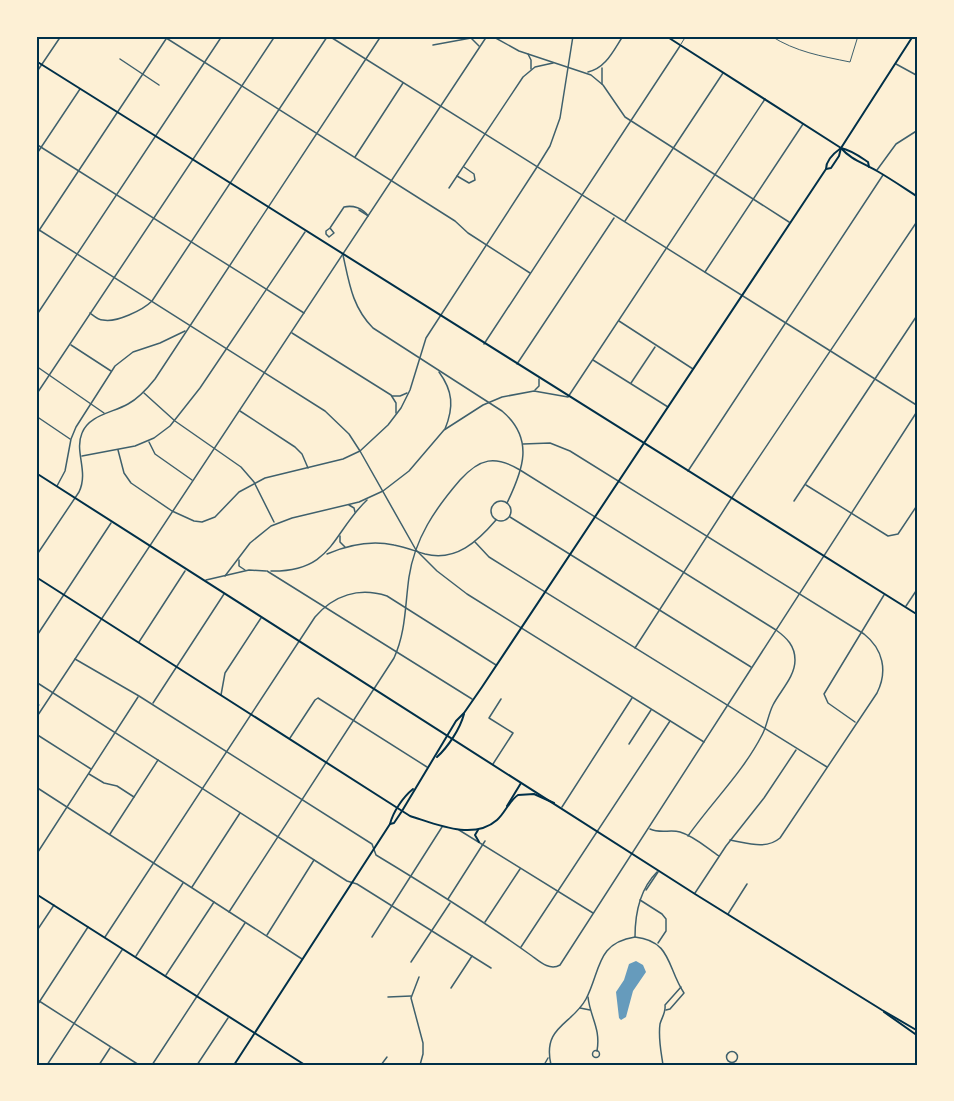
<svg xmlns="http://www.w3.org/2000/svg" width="954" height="1101" font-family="Roboto,sans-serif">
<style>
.water{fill:#669bbc}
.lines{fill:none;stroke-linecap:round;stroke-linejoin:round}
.stream{stroke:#669bbc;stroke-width:1.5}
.service{stroke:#3f606c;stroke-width:1}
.minor{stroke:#3f606c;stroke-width:1.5}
.tertiary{stroke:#3f606c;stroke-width:1.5}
.secondary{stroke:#003049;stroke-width:2}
.neatline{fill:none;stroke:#003049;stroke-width:2}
</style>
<rect width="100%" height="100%" fill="#fdf0d5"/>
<path class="water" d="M636 961 643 965 646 972 633 991 626 1017 621 1020 619 1018 616 992 624 980 629 964Z"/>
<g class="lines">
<path class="stream" d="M36 704 39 705"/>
<g class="service">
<path d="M771 36C796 52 821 56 850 62L858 36"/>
<path d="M681 44 686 36"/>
</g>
<g class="minor">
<path d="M163 36 455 221 468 233 530 273"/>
<path d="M329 36 918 406"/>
<path d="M492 36 519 51 591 75 603 85 625 117 789 222"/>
<path d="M433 45 471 38 479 46"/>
<path d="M528 54 531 60V69"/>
<path d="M120 59 159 85"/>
<path d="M896 64 918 76"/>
<path d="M588 72C606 68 613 51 623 36"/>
<path d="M602 84V68"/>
<path d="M36 144 304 313"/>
<path d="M36 155 80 89"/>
<path d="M355 157 403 83"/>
<path d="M877 170 896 144 918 130"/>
<path d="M457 176 469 183 475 180 474 174 464 167"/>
<path d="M449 188 523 77 535 67 553 63"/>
<path d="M359 210 367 215"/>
<path d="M625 221 723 73"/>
<path d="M36 228 325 411 349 434 360 451 416 550 437 571 467 594 704 742"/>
<path d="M330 228 334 233 329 237 326 234V231L330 228 344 207C353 205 363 208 368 216"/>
<path d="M36 235 168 36"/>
<path d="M343 255C349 282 352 307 373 328L502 411C535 439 523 470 507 503"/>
<path d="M705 272 803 124"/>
<path d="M90 313C94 316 98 320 103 320 116 323 143 310 152 301L327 37"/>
<path d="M36 316 222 36"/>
<path d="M619 321 693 369"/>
<path d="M292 333 391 395 396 403V413"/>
<path d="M484 344 680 46"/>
<path d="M71 345 111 371"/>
<path d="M593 360 668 407"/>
<path d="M517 364 614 218"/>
<path d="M36 366 104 413"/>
<path d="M439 372C453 391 454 407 445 429"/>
<path d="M631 383 655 347"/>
<path d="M535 390 539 386V379"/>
<path d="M144 393 175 421 241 467 254 482 274 522"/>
<path d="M36 395 275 36"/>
<path d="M392 396H400L407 393"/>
<path d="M240 411 295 447 302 454 308 468"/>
<path d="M36 416 70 439"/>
<path d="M149 442 155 454 192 480"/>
<path d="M523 444 550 443 570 451 864 634C883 649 888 671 877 693L780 838C766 850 747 843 730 840"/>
<path d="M118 450 124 473 131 483 172 511 194 521 202 522 215 517 239 492 265 478 343 459 360 451 388 425 401 408 410 390 426 338 537 167 550 146 560 118 573 36"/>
<path d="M82 456 135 446 154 438 170 426 200 388 305 232"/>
<path d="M688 471 883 175"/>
<path d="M806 485 888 536 898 534 918 504"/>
<path d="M57 486 65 471 71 439 76 427 115 366 133 352 160 343 185 331"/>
<circle cx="501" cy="511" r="10"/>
<path d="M794 501 918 314"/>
<path d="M349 505 354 508 355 512"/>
<path d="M510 517 751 667"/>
<path d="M340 536V542L345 547"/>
<path d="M475 542 489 557 827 767"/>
<path d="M327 554C348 545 371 540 394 545 405 547 415 551 425 554 456 562 478 541 496 520"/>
<path d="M36 556 79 492C89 471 74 452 82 433 89 415 112 413 128 404 139 398 147 389 155 379L381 36"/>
<path d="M239 560V566L245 570"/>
<path d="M267 571 472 699"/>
<path d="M271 571C333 572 332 533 367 500"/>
<path d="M225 576 250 543 271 526 292 518 359 502 383 491 409 471 444 430 483 405 502 397 534 391 568 397 765 99"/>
<path d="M206 580 249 570 266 571"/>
<path d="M906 606 918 588"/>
<path d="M36 637 111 523"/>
<path d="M139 642 185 571"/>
<path d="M635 648 731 499 918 220"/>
<path d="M75 659 139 696 372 844 376 855C429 887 482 920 532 956 540 962 550 971 560 965L918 410"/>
<path d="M36 682 347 881 357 884 491 968"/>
<path d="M221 695 225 673 261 618"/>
<path d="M153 703 224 594"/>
<path d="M855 722 828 703 824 694 884 595"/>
<path d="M36 734 91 769"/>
<path d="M290 738 315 700 318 698 427 767"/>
<path d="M629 744 651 710"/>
<path d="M493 764 513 733 489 718 501 699"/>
<path d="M89 774 104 783 117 786 134 797"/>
<path d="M36 787 302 959"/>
<path d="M562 807 632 698"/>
<path d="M650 829C661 834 670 829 680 832 694 836 707 848 719 856"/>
<path d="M459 830 593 913"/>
<path d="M110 834 158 760"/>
<path d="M36 855 138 697"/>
<path d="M192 887 240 813"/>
<path d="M646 890 658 872"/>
<path d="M695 893 726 846 764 798 796 750"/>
<path d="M448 899 485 841"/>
<path d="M640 900 662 914 666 919V931L658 943"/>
<path d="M229 912 394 658C406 632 405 605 409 577 415 538 435 509 460 480 480 458 495 455 520 470L776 630C787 638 795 646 795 660 795 677 780 691 773 705 768 715 767 726 762 735 743 772 712 802 688 836"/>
<path d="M728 914 747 884"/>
<path d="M485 922 520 869"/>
<path d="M36 932 54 905"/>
<path d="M267 935 314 860"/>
<path d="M105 937 315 617C334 595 359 587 387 596L496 665"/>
<path d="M372 937 442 827"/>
<path d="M635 937C672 941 667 968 684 993L670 1009 666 1010"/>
<path d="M521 947 670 721"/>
<path d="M136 956 183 883"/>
<path d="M411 962 450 903"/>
<path d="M166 975 214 902"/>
<path d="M419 977 411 998 423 1043V1054L420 1065"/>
<path d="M451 988 472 956"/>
<path d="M388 997 411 996"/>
<path d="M588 997C590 1017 601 1028 597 1051"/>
<path d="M36 999 139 1065"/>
<path d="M36 1007 88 927"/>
<path d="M580 1008 590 1010"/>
<circle cx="596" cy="1054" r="3.5"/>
<circle cx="732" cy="1057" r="5.5"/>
<path d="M47 1065 122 950"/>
<path d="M99 1065 110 1048"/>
<path d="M152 1065 245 923"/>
<path d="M197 1065 228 1018"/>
<path d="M381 1065 387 1057"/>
<path d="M544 1065 548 1058"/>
<path d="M551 1065C542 1026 572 1025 586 999 601 970 596 943 635 937 635 913 640 889 657 872"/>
<path d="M663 1065C661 1051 658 1038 660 1024 662 1017 666 1012 665 1005L681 987"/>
</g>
<g class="tertiary">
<path d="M36 73 61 36"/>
<path d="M36 718 487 36"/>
</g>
<g class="secondary">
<path d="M666 36 841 148C851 150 859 156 868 162L869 167"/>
<path d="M36 61 918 615"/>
<path d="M841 148C851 160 864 163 877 171 891 179 904 188 918 197"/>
<path d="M826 169 831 168 839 156 841 148 913 36"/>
<path d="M36 473 695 894 882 1010 918 1031"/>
<path d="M36 577 410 816C436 824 473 841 497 820 505 813 509 801 518 795L534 794 554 803"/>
<path d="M437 757C448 747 460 729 464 714"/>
<path d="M507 806 521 783"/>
<path d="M390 824 394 823 402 811 456 721 464 713 482 687 826 169C826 160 834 153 841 148"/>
<path d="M478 830 475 835 479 842"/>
<path d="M36 894 305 1065"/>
<path d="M884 1012 918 1036"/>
<path d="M234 1065 390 824C393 812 403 797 413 789"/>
</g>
</g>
<rect width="954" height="1101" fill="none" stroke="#fdf0d5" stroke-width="75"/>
<rect x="38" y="38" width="878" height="1026" class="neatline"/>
</svg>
